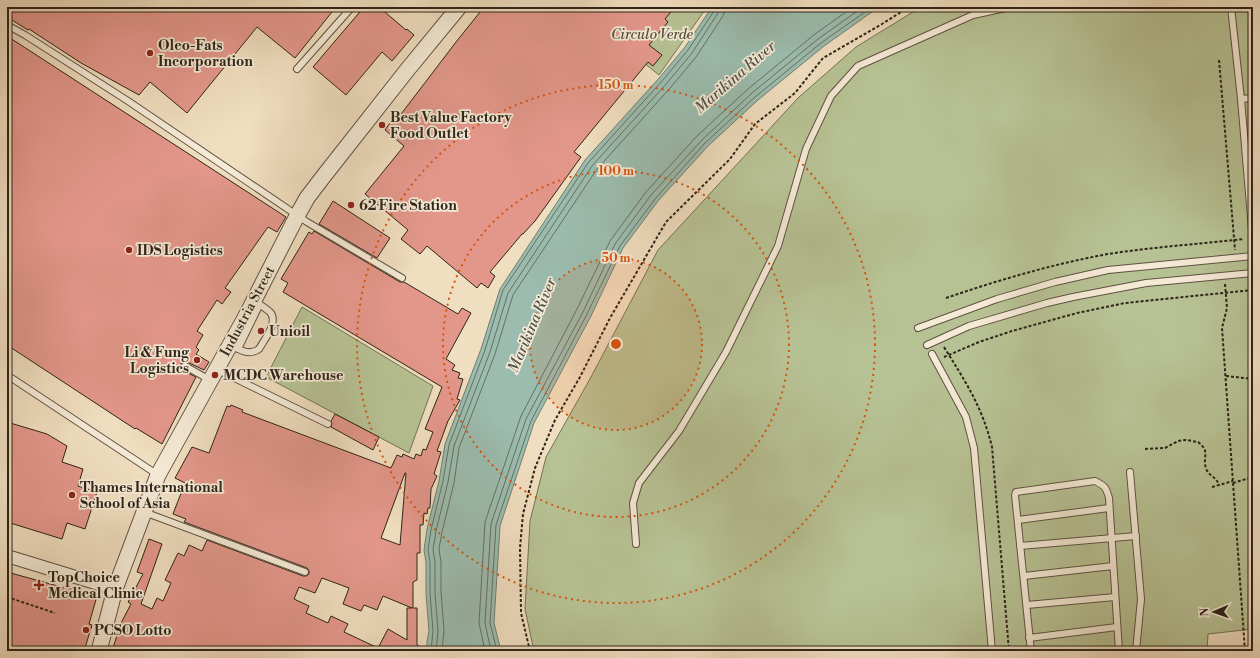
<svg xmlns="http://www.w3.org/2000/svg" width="1260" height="658" font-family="'Libre Bodoni',serif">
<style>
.green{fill:#b7c294;stroke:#727356}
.water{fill:#9bbcae;stroke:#6f7f72}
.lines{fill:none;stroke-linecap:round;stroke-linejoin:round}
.shore{stroke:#647064;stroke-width:1}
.building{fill:#e3978b;stroke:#2d2419;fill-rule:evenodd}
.service-casing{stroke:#5e5243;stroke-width:8}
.minor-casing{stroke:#5e5243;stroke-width:14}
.tertiary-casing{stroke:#5e5243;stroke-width:17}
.path{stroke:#2d2419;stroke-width:2;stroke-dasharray:3 2;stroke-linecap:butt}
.service{stroke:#f5ead6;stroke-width:6}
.minor{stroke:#f5ead6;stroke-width:12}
.tertiary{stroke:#f5ead6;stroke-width:15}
.ring{fill:none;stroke:#d5540d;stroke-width:2;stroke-dasharray:2 4}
.poi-dot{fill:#8f2418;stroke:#f5ead6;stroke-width:1.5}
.labels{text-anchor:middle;stroke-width:3.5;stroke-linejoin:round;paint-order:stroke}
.park-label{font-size:14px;font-style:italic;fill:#56533e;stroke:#f5ead6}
.poi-label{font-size:14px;font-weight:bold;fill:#2d2419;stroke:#f5ead6;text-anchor:start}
.street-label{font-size:14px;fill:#2d2419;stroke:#f5ead6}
.water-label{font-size:15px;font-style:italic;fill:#4e5246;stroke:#f5ead6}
.centre{fill:#d5540d;stroke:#f5ead6;stroke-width:2}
.ring-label{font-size:12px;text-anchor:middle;font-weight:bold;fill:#d5540d;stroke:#f5ead6;stroke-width:3.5;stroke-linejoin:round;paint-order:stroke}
</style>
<rect width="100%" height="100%" fill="#f0dec0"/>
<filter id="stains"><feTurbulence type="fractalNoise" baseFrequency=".005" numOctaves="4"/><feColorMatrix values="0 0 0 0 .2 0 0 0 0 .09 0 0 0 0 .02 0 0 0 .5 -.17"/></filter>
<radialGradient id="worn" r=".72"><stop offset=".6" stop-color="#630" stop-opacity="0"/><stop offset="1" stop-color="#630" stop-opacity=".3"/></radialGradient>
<g class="green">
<path d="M574 7H707L659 75Z"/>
<path d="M921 7H1253V629L1208 634 1207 651H534L525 609 530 521 546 457 591 377 658 250 798 98 856 47Z"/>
<path d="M302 307 433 386 409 453 266 377Z"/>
</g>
<path class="water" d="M712 7H879L824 46 758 100 708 146 658 201 623 248 591 316 534 423 500 526 494 623 501 651H427V642L429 631 426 593V562L424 550 427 529 439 481 445 444 481 349 500 289 585 160 660 77 685 47Z"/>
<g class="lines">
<g class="shore">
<path d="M431 651 433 631 430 593V562L428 550 431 530 443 481 449 445 485 350 503 290 588 163 663 80 688 50 714 11 715 7"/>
<path d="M436 651 438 631 435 593V562L433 550 436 531 448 482 454 446 490 352 508 293 592 166 667 83 692 53 718 13 720 7"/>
<path d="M442 651 444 630 441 592V562L439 549 442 532 454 483 459 448 495 354 513 295 597 169 671 87 696 57 723 16 726 7"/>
<path d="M485 651 479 623 485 522 521 416 577 309 610 241 646 192 697 136 748 89 815 34 853 7"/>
<path d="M491 651 485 623 491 524 526 419 583 312 615 244 651 195 702 140 752 93 818 39 863 7"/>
<path d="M497 651 490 623 496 525 531 421 587 314 620 246 655 199 705 143 755 97 821 43 872 7"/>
</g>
</g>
<g class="building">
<path d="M7 7H336L295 58 257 27 187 113 150 82 139 95 81 63 29 29 28 30 7 17Z"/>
<path d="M364 7H379L406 30 407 29 414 35 392 61 382 52 346 95 313 67Z"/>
<path d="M484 7H675L665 19 668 22 649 45 662 55 653 66 648 62 574 152 581 157 535 221 523 234H522L490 272 495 276 488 288 481 283 477 288 427 246 420 254 401 239 408 230 365 194 404 146 385 130 392 120 395 122 456 42Z"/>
<path d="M7 36 286 217 277 232 268 227 225 288 231 292 222 304 217 300 197 331 203 335 196 347 199 350 196 354 209 362 204 370 187 362 181 363V366L182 370 196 377 162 444 136 428 135 429 7 345Z"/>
<path d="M333 201 390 238 377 258 319 224Z"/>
<path d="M314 231 400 282H404L458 314 462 308 471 313 446 359 455 365 452 370 460 373 458 378 463 379 457 399 460 400 448 421 437 451 441 452 434 474 437 476 431 489 430 508H428L427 514 424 513 423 525H420V553H417V580L413 582V608H417V645L428 651H112L121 623 131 604 128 602 143 574 137 572 149 539 162 544 141 604 152 609 157 598 163 601 171 583 165 580 178 553 184 556 189 545 202 551 207 540 303 576H306L309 574V571L307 568 184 522 186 519 173 514 185 483 175 478 192 447 209 453 227 406 230 407 231 405 243 410 242 412 391 468 397 455 402 457 403 454 414 459 416 454 421 456 423 449 426 450 433 432 425 429 442 387 283 292 288 283 281 279 309 232 312 234ZM405 473H406L400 545 381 538ZM322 578 349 588 343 604 361 611 364 605 377 610 383 596 412 608H407V640L388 629 378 648 344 632 348 624 331 616 328 623 306 613 309 606 294 599 299 587 315 593Z"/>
<path d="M335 414 379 437 373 450 331 427 332 424 331 421Z"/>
<path d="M7 422 47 434 67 446 62 462 83 469 78 486 97 492 85 529 67 523 62 539 7 522Z"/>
<path d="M7 572 65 588V587L97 596 89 624 92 625 84 651H7Z"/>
</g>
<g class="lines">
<defs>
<g id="service">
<path d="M1231 7 1241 99 1253 241"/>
<path d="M7 25 25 35 128 101 307 222 402 278"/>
<path d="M297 69 352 7"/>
<path d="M1241 99 1253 98"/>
<path d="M918 328 997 299 1055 282 1108 270 1253 256"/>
<path d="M230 344C239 350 249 356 259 349 264 340 279 322 270 312 265 308 259 304 255 300"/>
<path d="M927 345 969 326 1047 303 1073 297 1146 283 1253 273"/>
<path d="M238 349 259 306"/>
<path d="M932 354 966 417 974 448 992 651"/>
<path d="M185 366 210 380"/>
<path d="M216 369 328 424"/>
<path d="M7 375 158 475"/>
<path d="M1130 472 1141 599 1136 651"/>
<path d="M144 512 305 572"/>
<path d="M1018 520 1109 508"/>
<path d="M636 544 633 503 639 483 679 431 726 352 778 246 806 149 831 96 858 66 973 15 1010 7"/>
<path d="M1020 546 1136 536"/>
<path d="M1024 576 1113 566"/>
<path d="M1027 605 1115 597"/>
<path d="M1029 638 1117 627"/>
<path d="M1031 651 1015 495 1016 492 1095 481C1105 486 1106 487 1109 498L1119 651"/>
<path d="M1101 651 1119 650"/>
</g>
<path id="minor" d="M7 556 115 589"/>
<path id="tertiary" d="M99 651 115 589 158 475 246 316 297 216 307 198 323 177 408 69 459 7"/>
</defs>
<use href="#service" class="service-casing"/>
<use href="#minor" class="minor-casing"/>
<use href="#tertiary" class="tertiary-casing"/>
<g class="path">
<path d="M1219 60 1235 250"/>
<path d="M1225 284 1227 308 1222 328 1245 651"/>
<path d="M946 298C999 280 1053 264 1108 254 1153 247 1199 244 1244 239"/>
<path d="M944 347C965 381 982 406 992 447L1009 651"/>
<path d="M944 357 979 342 1012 331 1077 313 1125 303 1253 290"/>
<path d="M1226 376 1253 379"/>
<path d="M1145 449 1165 448 1178 441 1186 440 1198 442C1211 452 1202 457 1206 468 1208 476 1216 476 1219 485"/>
<path d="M1233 483 1253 477"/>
<path d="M1212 487 1233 481"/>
<path d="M7 597 55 613"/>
<path d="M530 651 521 613 520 548 523 514 535 468 555 420 580 377 610 318 666 222 730 159 755 124 795 93 823 58 882 24 909 7"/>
</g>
<use href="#service" class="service"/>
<use href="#minor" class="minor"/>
<use href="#tertiary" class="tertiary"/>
</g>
<circle cx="616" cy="344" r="86" fill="#d5540d" fill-opacity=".12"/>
<g class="ring">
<circle cx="616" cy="344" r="86"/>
<circle cx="616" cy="344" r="173"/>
<circle cx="616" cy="344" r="259"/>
</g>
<g class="poi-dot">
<circle cx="150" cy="53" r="4"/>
<circle cx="382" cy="125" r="4"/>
<circle cx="351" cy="205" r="4"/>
<circle cx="129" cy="250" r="4"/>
<circle cx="261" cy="331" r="4"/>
<circle cx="197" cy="360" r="4"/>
<circle cx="215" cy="375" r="4"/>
<circle cx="72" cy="495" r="4"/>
<path d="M37 579h4v4h4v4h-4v4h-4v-4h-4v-4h4z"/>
<circle cx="86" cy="630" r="4"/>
</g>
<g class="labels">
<g class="park-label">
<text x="652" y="39">Circulo Verde</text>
</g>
<g class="poi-label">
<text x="158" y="50">Oleo-Fats<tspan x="158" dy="16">Incorporation</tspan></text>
<text x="390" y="122">Best Value Factory<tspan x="390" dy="16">Food Outlet</tspan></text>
<text x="359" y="210">62 Fire Station</text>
<text x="137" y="255">IDS Logistics</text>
<text x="269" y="336">Unioil</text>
<text x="189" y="357" text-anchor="end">Li &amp; Fung<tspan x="189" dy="16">Logistics</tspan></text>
<text x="223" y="380">MCDC Warehouse</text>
<text x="80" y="492">Thames International<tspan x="80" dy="16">School of Asia</tspan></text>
<text x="48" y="582">TopChoice<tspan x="48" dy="16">Medical Clinic</tspan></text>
<text x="94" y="635">PCSO Lotto</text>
</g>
<g class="street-label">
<text transform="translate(247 311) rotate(-62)" y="5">Industria Street</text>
</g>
<g class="water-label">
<text transform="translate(735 77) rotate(-41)" y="5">Marikina River</text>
<text transform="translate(532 325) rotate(-67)" y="5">Marikina River</text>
</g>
</g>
<circle cx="616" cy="344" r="6" class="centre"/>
<g class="ring-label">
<text x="616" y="89">150 m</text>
<text x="616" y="175">100 m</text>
<text x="616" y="262">50 m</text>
</g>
<rect width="1260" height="658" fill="none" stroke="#f0dec0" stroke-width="24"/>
<rect x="8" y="8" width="1244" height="642" fill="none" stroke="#2d2419" stroke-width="2"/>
<rect x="12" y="12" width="1236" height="634" fill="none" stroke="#2d2419"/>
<g transform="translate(1214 612) rotate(268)" stroke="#f5ead6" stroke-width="3" paint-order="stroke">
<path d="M0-3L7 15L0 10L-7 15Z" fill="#2d2419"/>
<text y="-6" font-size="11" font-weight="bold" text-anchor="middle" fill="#2d2419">N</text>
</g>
<rect width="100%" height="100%" filter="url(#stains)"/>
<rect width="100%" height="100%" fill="url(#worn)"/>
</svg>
